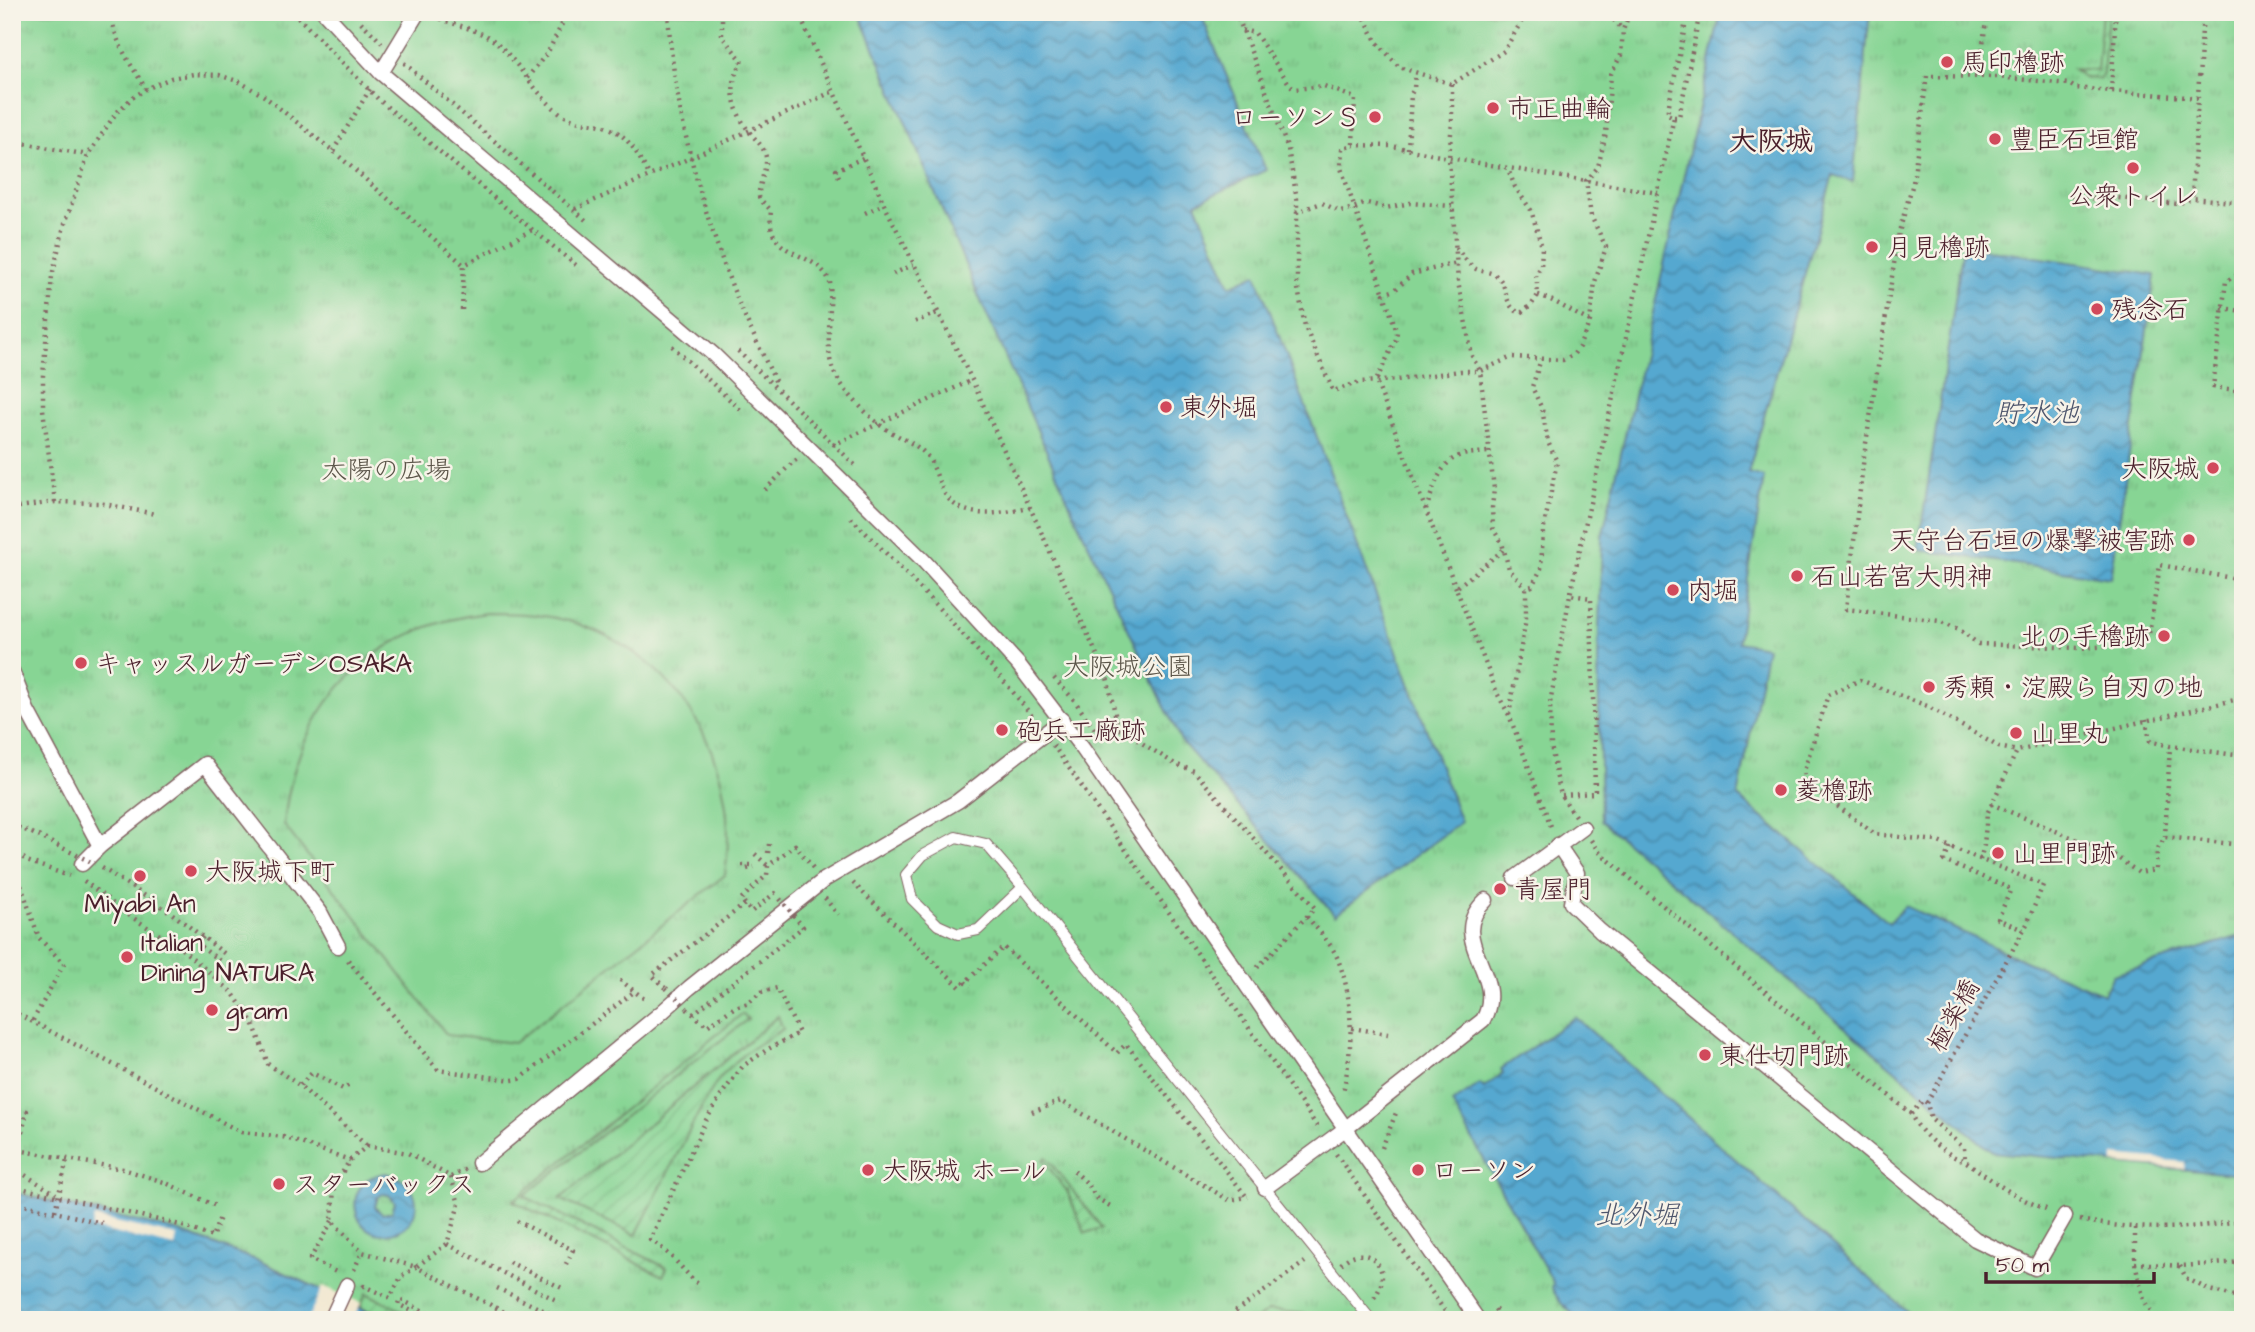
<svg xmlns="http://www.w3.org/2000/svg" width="2255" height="1332" font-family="'Architects Daughter','Klee One',sans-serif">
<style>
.park{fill:url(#park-tufts);stroke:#687a60;stroke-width:2}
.garden{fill:url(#garden-furrows);stroke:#687a60;stroke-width:2}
.pitch{fill:#87d594;stroke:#687a60;stroke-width:2}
.water{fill:url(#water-waves);stroke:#4f647e;stroke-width:2;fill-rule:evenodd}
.pier{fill:#f2e8d1}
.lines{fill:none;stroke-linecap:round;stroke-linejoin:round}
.service-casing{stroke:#856565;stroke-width:12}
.pedestrian-casing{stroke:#856565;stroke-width:17}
.path{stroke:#856565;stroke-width:4.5;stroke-dasharray:2 5;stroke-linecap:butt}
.service{stroke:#fff;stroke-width:10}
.pedestrian{stroke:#fff;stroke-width:14}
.path-bridge{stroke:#856565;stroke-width:4.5;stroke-dasharray:2 5;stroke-linecap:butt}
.poi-dot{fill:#d1495b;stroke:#f7f3e8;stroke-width:2.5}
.labels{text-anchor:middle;stroke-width:5;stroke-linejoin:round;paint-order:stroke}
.poi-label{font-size:26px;fill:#4a1f2b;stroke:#f7f3e8;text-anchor:start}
.park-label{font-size:26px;fill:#5c564a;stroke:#f7f3e8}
.street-label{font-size:26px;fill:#4a1f2b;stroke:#f7f3e8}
.neighbourhood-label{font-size:28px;font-weight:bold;fill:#4a1f2b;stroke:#f7f3e8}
.water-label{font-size:28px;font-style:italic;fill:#4e566d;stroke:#f7f3e8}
</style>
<defs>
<pattern id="park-tufts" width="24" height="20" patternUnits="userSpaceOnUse" patternTransform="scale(1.75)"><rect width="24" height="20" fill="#87d594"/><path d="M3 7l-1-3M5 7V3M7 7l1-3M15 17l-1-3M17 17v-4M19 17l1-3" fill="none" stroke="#76b680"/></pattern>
<pattern id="garden-furrows" width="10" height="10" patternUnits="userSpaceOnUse" patternTransform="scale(1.75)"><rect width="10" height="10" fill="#87d594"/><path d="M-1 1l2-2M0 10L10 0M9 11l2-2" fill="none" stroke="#76b680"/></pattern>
<pattern id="water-waves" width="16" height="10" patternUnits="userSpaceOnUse" patternTransform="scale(1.75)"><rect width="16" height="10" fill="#54a8d0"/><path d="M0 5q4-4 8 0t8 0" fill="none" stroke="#4888a9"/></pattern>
</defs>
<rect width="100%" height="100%" fill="#f7f3e8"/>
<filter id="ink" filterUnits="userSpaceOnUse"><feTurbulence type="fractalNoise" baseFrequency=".0143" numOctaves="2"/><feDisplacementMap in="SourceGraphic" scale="14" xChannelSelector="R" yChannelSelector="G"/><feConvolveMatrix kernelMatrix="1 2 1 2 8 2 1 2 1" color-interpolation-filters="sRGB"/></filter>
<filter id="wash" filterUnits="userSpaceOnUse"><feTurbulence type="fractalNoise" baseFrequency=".00686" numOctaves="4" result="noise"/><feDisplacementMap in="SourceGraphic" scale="28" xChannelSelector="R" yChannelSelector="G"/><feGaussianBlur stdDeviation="1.57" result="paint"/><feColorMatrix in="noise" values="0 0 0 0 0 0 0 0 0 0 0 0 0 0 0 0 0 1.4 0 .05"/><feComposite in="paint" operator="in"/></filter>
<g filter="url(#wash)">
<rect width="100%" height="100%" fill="#f2e8d1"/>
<path class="park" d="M12 12H2243V1320H386L259 1261 177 1231 12 1192Z"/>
<g class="garden">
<path d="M2102 12H2108L2103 74 2100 79 2084 78 2073 69 2097 71Z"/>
<path d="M742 1014 748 1019 524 1196 667 1268 663 1276 513 1201Z"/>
<path d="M778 1016 783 1029 746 1052 725 1072 716 1083 701 1108 636 1235 560 1199Z"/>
<path d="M1046 1157 1102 1228 1085 1233 1067 1191 1043 1160Z"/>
<path d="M366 1293 421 1320H386L360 1307Z"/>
</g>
<g class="pitch">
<path d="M487 613C518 613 548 614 578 624 684 660 742 767 725 875L514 1043 447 1035 284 825C295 708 369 627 487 613Z"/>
<path d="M1269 1310 1305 1314 1310 1320H1256Z"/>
</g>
<g class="water">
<path d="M859 12H1200L1266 170 1196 203 1230 286 1256 274 1461 822 1335 915 1181 741 1075 516 979 297Z"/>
<path d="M1721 12H1870L1853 182 1833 175 1748 473 1764 477 1738 642 1767 647 1738 797 1889 923 1905 906 2027 962 2104 994 2113 975 2243 935V1175L1992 1152 1601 821 1598 658 1602 537Z"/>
<path d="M1963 246 2155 275 2111 578 1918 550Z"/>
<path d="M1575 1017 1910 1314 1905 1320H1579L1561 1303 1552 1289 1553 1282 1452 1103 1480 1084 1484 1088 1503 1073 1501 1069Z"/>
<path d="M386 1173C406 1178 423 1195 413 1217 409 1225 401 1231 392 1233 351 1243 338 1179 386 1173ZM383 1194 389 1195 395 1202 392 1212 382 1214 375 1207 378 1197Z"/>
<path d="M12 1192 177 1231 259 1261 386 1320H12Z"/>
</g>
<g class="pier">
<path d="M2114 1155 2185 1162 2184 1169 2114 1163Z"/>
<path d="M94 1217 177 1236 175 1247 92 1228Z"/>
<path d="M323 1286 361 1303 353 1320H307Z"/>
</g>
</g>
<g filter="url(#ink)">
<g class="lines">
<defs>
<path id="service" d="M1023 887 978 930 958 934 938 925 912 899 906 875 923 855 956 837 986 844 1023 887 1371 1320"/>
<g id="pedestrian">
<path d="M324 12 381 73 714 355 923 560 1018 664 1083 749 1478 1320"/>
<path d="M381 73 418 12"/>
<path d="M12 671 27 710 100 846"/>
<path d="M1558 845 1577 873 1571 903 1600 931 1975 1239 2035 1268 2065 1216"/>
<path d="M82 864 100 846 205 764 320 912 338 946"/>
<path d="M1515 878 1583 828"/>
<path d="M479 1163 661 1013 689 988 824 880 958 801 1062 720"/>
<path d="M1265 1188 1345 1129 1483 1020C1509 974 1443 940 1486 900"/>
<path d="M331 1320 347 1285"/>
</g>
</defs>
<use href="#service" class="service-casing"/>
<use href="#pedestrian" class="pedestrian-casing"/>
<g class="path">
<path d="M112 12C112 40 132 66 146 89"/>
<path d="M293 12 378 99 506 208 577 266"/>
<path d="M668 12C673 102 696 188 727 273 741 311 760 348 777 385"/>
<path d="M722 12V37L741 59 742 63C726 86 734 113 751 134 757 141 764 147 766 157 768 169 755 191 760 199 763 203 768 206 771 211 765 261 816 248 830 282 832 306 825 347 832 367 837 384 865 413 879 424 891 434 907 439 920 449 940 464 935 493 957 506 978 519 1007 512 1030 508"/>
<path d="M798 12 884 204 972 380 1107 677 1118 728"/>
<path d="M1236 12 1288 149 1297 199V283L1305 327 1333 391 1360 382 1398 380 1460 371H1480L1512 357 1563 360 1573 355 1579 347 1590 321 1595 282 1606 247 1591 216 1586 181 1598 167 1606 133 1611 74 1621 55 1623 30 1630 12"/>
<path d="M1362 12 1376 41 1399 67 1452 84 1504 51 1527 12"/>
<path d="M1602 12 1615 21 1623 30"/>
<path d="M2203 12 2192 198 2243 203"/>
<path d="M434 16C455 26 481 29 498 44 520 64 535 94 559 112 581 128 588 119 609 128 630 136 639 158 650 176"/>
<path d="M361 22 382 43"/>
<path d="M1242 30 1255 33 1290 85 1295 89 1324 86 1355 98 1353 145 1342 149 1341 168 1384 294"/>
<path d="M404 63 588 222"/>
<path d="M1979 77 1986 20 1980 12"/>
<path d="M527 78 548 52 568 12"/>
<path d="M1452 84V121L1449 158 1458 282 1472 356 1480 371 1494 489 1492 508 1493 529 1502 543 1509 569 1526 588"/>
<path d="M2111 91 2116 12"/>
<path d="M2198 98 2075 88 2069 84 1997 77 1927 76 1913 183 1899 232 1864 456 1846 609 1939 621 1959 629 1978 644 2080 648 2127 645 2149 634 2160 565 2243 580"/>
<path d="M1674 117H1679L1700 12"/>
<path d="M12 141 88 155"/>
<path d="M1353 145 1392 146 1449 158 1658 193"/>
<path d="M1408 149 1411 94 1414 89 1415 73"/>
<path d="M333 151 370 89"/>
<path d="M839 177 836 170 863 158"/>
<path d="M2071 196 2096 199 2099 196 2178 204 2192 198"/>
<path d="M575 209 690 158 834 91"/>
<path d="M1296 212 1322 203 1341 212 1367 203 1386 208 1410 203 1452 206"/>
<path d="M865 213 884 204"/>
<path d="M1456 248C1461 254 1469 265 1476 269 1485 273 1495 271 1501 281 1508 292 1505 308 1521 313L1532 304 1538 295 1536 274 1541 267 1542 247 1531 210 1515 187 1508 169"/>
<path d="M2243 272 2226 281 2213 387 2243 391"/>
<path d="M893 274 913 265"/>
<path d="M1538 295C1557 301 1572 313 1590 321"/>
<path d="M2222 308 2243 311"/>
<path d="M462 310 464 265 532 230"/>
<path d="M915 322 937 313"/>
<path d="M672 346 742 411"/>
<path d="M738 351 857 467"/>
<path d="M833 445 972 380"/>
<path d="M765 490 794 461 799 459"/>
<path d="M55 502 43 409V375L52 276 63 230 88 155 116 113 132 98 146 89 171 78 194 74 219 75 240 82 264 96 333 151 464 265"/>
<path d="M12 508 55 502 99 503 155 514"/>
<path d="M1426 509C1433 491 1439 463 1459 456 1468 453 1479 453 1488 452"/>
<path d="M851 518C916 583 980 649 1036 721"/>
<path d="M1503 550 1456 588 1497 693 1509 715 1552 829"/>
<path d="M1456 588 1376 381 1396 339 1397 332 1384 294 1395 290 1412 274 1457 263"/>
<path d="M1054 678 1074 700 1102 740"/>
<path d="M1509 715 1526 618V588L1532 586 1541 569 1543 532 1557 462 1548 442 1542 409 1532 387 1541 359"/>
<path d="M2146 719 2150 741 2170 746 2243 756"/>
<path d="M1101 738 1118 728 1175 764 1194 771 1315 908 1257 968"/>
<path d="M1053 745 1319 1129"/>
<path d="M1562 795 1595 793 1591 598 1570 595"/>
<path d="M1991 804 2114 855 2139 873 2156 870 2157 850 2165 837 2243 845"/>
<path d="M1575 816 1561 795 1556 774 1551 745 1550 703 1570 595 1674 117 1667 114 1688 12"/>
<path d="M12 825 32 833"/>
<path d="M2165 837 2170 746"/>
<path d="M1591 840 1598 851 1618 868 1911 1114C1918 1131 1937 1147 1953 1156 1958 1159 1963 1159 1968 1163 1994 1182 2018 1200 2049 1210"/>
<path d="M1950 847 1944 861 2011 889 1998 919 2023 930"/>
<path d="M12 849 27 861 69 876"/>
<path d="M768 853 769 844"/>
<path d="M755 854 768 866"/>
<path d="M12 859 39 938 64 964 32 1022"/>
<path d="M1980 860 1984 845 1987 814 2017 751 2243 698"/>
<path d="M742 865H753"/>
<path d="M102 868 170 912 225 954"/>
<path d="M747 869 754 867"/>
<path d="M84 881 124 912 183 950 232 992 254 1025 268 1064 299 1085 367 1146"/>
<path d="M853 883 960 987 1004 947 1117 1053 1126 1044 1247 1197"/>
<path d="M825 898 838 915"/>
<path d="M745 904 741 899 767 875 768 866 795 845 813 868"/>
<path d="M1307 917C1317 929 1330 942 1337 957 1355 1001 1353 1047 1343 1092"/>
<path d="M203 937 197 944 220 961"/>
<path d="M348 960 438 1070 512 1080 520 1079 635 991"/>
<path d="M620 980 647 1001"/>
<path d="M965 982 970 987"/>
<path d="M665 988 652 975 745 904 751 912 775 893 778 896"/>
<path d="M687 1009 707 1026 735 1007 749 1003 761 992 777 988 799 1033 768 1049 743 1066 724 1091 706 1120 650 1240C670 1251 681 1269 698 1284"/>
<path d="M12 1011 241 1132 283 1137 350 1160"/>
<path d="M693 1014 803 927 799 922"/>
<path d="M1352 1028 1388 1034"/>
<path d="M300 1085 312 1073 343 1089 351 1084"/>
<path d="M1927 1103 2027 924 2043 885 1936 841 1875 834 1806 783 1804 771 1828 695 1860 680 1927 706 1999 747 2017 751"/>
<path d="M12 1108 27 1111 15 1164 12 1163"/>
<path d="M1032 1112 1061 1101 1229 1200 1248 1197"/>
<path d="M1911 1114 1923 1100 1927 1103 1931 1119 1964 1148 1965 1160"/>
<path d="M367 1146 408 1153 451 1177 459 1204 447 1244 416 1267 362 1252 332 1221 334 1186 350 1160Z"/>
<path d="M1382 1148 1396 1113"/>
<path d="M18 1150 123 1169 164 1182 218 1207"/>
<path d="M1336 1154 1451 1320"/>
<path d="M12 1171 20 1172 56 1194"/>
<path d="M1074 1171 1088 1184 1096 1198 1112 1207"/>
<path d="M451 1177 466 1169"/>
<path d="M12 1186 180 1225 212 1237 221 1215"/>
<path d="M12 1202 102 1223"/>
<path d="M55 1211 67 1160"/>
<path d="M2080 1220C2135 1231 2188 1230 2243 1220"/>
<path d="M332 1221 310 1259 336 1272V1274"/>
<path d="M517 1221 573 1250 566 1264"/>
<path d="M2135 1228V1263L2180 1266 2243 1262"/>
<path d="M447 1244 558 1301"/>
<path d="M509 1262 564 1289"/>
<path d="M2135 1263 2144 1300 2156 1320"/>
<path d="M1341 1264C1365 1239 1398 1269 1373 1299"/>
<path d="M2180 1266 2186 1278 2209 1290 2243 1298"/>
<path d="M354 1270 362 1252"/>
<path d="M363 1287 364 1286 390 1298 401 1277 416 1267 520 1320"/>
<path d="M497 1288 551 1314"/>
<path d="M1495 1309 1502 1320"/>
<path d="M429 1320 398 1304 400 1299 441 1320"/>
<path d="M470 1320 471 1318"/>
<path d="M1224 1320 1305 1262"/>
</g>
<use href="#service" class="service"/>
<use href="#pedestrian" class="pedestrian"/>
<g class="path-bridge">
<path d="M32 833 95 864"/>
<path d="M780 899 799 922"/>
<path d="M666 988 687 1008"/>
</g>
</g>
</g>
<g class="poi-dot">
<circle cx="1947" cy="62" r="7"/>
<circle cx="1493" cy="108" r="7"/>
<circle cx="1375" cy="117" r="7"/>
<circle cx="1995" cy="139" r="7"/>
<circle cx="2133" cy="168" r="7"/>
<circle cx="1872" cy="247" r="7"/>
<circle cx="2097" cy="309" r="7"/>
<circle cx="1166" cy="407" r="7"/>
<circle cx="2213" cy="468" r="7"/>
<circle cx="2189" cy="540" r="7"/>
<circle cx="1797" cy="576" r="7"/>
<circle cx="1673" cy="590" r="7"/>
<circle cx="2164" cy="636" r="7"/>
<circle cx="81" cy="663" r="7"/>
<circle cx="1929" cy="687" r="7"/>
<circle cx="1002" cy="730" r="7"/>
<circle cx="2016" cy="733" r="7"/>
<circle cx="1781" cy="790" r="7"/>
<circle cx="1998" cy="853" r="7"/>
<circle cx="191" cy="871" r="7"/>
<circle cx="140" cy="876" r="7"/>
<circle cx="1500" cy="889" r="7"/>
<circle cx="127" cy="957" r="7"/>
<circle cx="212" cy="1010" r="7"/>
<circle cx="1705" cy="1055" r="7"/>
<circle cx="868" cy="1170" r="7"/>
<circle cx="1418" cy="1170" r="7"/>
<circle cx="279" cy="1184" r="7"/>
</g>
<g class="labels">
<g class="poi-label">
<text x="1961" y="71">馬印櫓跡</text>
<text x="1507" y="117">市正曲輪</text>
<text x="1361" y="126" text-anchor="end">ローソンＳ</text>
<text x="2009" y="148">豊臣石垣館</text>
<text x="2133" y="204" text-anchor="middle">公衆トイレ</text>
<text x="1886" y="256">月見櫓跡</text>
<text x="2111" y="318">残念石</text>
<text x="1180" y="416">東外堀</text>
<text x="2199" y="477" text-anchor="end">大阪城</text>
<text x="2175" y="549" text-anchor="end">天守台石垣の爆撃被害跡</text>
<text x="1811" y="585">石山若宮大明神</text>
<text x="1687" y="599">内堀</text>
<text x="2150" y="645" text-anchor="end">北の手櫓跡</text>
<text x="95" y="672">キャッスルガーデンOSAKA</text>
<text x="1943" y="696">秀頼・淀殿ら自刃の地</text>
<text x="1016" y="739">砲兵工廠跡</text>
<text x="2030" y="742">山里丸</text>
<text x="1795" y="799">菱櫓跡</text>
<text x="2012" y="862">山里門跡</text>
<text x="205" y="880">大阪城下町</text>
<text x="1514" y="898">青屋門</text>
<text x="140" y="912" text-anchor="middle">Miyabi An</text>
<text x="141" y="951">Italian<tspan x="141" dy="30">Dining NATURA</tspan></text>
<text x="226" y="1019">gram</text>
<text x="1719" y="1064">東仕切門跡</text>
<text x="882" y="1179">大阪城 ホール</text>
<text x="1432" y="1179">ローソン</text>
<text x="293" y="1193">スターバックス</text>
</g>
<g class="park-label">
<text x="386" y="478">太陽の広場</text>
<text x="1128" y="675">大阪城公園</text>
</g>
<g class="street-label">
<text transform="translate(1953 1015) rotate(-61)" y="9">極楽橋</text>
</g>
<g class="neighbourhood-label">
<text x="1771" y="150">大阪城</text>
</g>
<g class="water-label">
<text x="2037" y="422">貯水池</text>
<text x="1637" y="1224">北外堀</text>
</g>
</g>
<rect width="2255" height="1332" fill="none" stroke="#f7f3e8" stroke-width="42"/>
<path d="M1986 1272v10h168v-10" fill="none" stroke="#4a1f2b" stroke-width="3.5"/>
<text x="1996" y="1272" font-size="21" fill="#4a1f2b" stroke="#f7f3e8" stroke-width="5" paint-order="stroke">50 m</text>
</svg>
